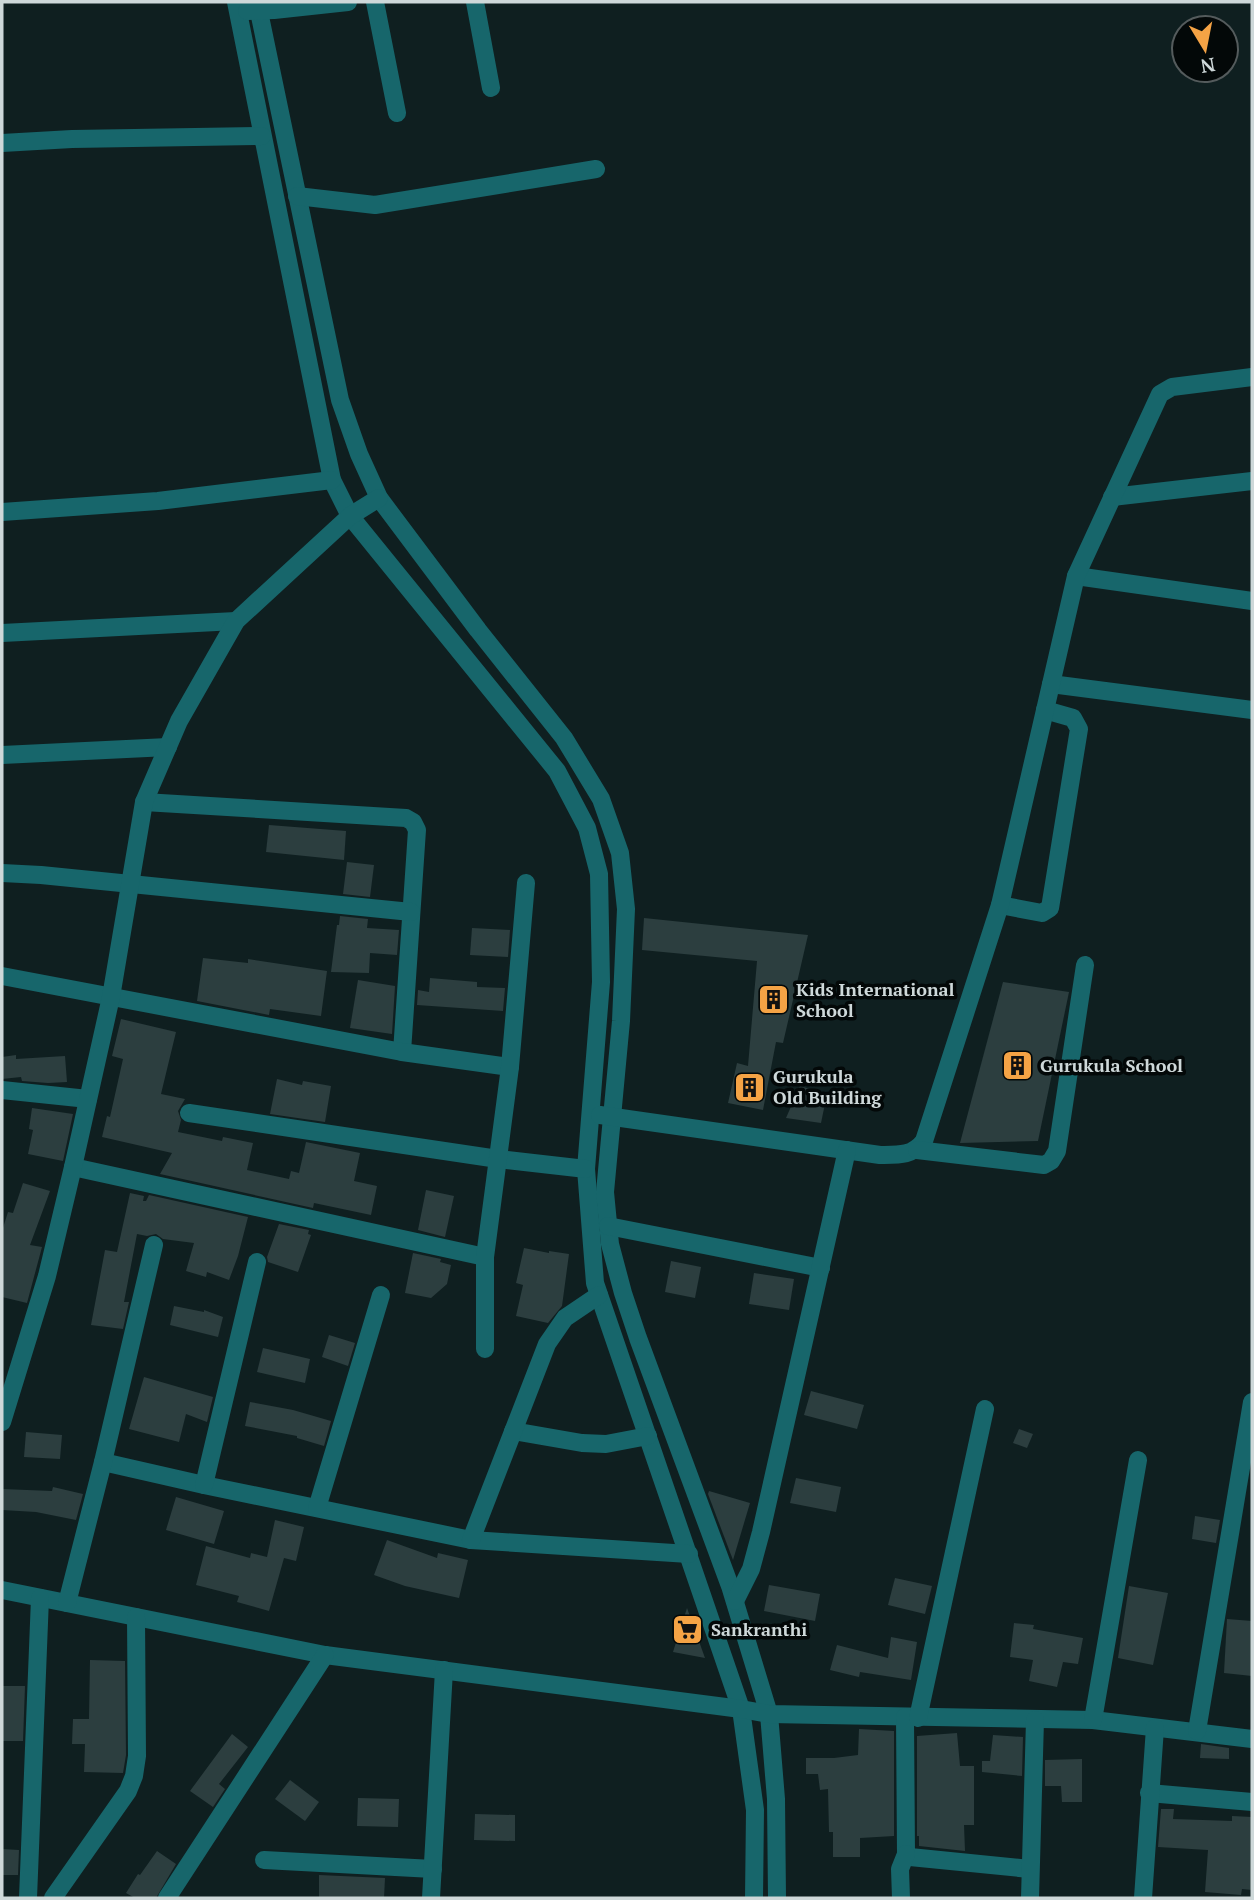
<svg xmlns="http://www.w3.org/2000/svg" width="1254" height="1900" font-family="'PT Serif',serif">
<style>
.building{fill:#2c3e3f}
.lines{fill:none;stroke-linecap:round;stroke-linejoin:round}
.minor{stroke:#17666b;stroke-width:18}
.labels{text-anchor:middle;stroke-width:7;stroke-linejoin:round;paint-order:stroke}
.poi-label{font-size:18px;font-weight:bold;fill:#ced8d9;stroke:#030808;text-anchor:start}
</style>
<rect width="100%" height="100%" fill="#0f1f20"/>
<g class="building">
<path d="M269 825 346 831 344 860 266 852Z"/>
<path d="M347 862 374 865 370 897 343 894Z"/>
<path d="M340 916 368 919 367 928 399 930 397 955 370 953 369 973 331 972 337 925H339Z"/>
<path d="M644 918 808 935 783 1043 776 1042 763 1110 728 1103 737 1063 748 1066 757 961 642 950Z"/>
<path d="M472 928 510 930 508 957 470 955Z"/>
<path d="M203 958 248 963V959L327 971 321 1016 270 1009 269 1015 197 1001Z"/>
<path d="M430 978 477 982V987L505 988 503 1011 417 1005 418 990 429 992Z"/>
<path d="M358 980 395 986 392 1034 350 1028Z"/>
<path d="M1003 982 1069 992 1038 1141 960 1143Z"/>
<path d="M121 1019 176 1032 161 1094 185 1099 178 1111 181 1120 178 1132 222 1141 223 1137 253 1143 247 1170 289 1179 291 1171 299 1173 306 1142 360 1153 354 1181 377 1186 371 1215 314 1203 313 1208 160 1174 172 1153 102 1137 107 1116 110 1117 123 1059 112 1056Z"/>
<path d="M16 1055V1059L65 1056 67 1082 48 1083 22 1081 21 1077 2 1079V1057Z"/>
<path d="M277 1079 302 1085 303 1081 331 1086 325 1122 270 1114Z"/>
<path d="M800 1086 827 1094 821 1123 786 1118Z"/>
<path d="M32 1108 73 1114 63 1161 28 1154 33 1130 29 1129Z"/>
<path d="M23 1183 50 1191 30 1245 42 1247 27 1303 2 1297V1231L8 1212 13 1213Z"/>
<path d="M426 1190 454 1196 445 1237 418 1230Z"/>
<path d="M130 1193 144 1196 143 1201H146L149 1195 248 1217 238 1256 229 1280 207 1272 206 1277 186 1271 194 1243 163 1239 156 1234 147 1236 137 1234 124 1302H129L123 1329 91 1325 105 1250 117 1252Z"/>
<path d="M279 1224 309 1230 308 1234 311 1235 298 1272 268 1262 267 1257Z"/>
<path d="M524 1248 549 1253V1251L569 1254 562 1306 548 1323 516 1316 523 1285 516 1283Z"/>
<path d="M413 1253 441 1259 440 1262 451 1265 447 1284 431 1298 405 1293Z"/>
<path d="M671 1261 701 1267 695 1298 665 1292Z"/>
<path d="M754 1273 794 1279 789 1310 749 1304Z"/>
<path d="M174 1306 204 1312V1310L223 1317 218 1337 170 1325Z"/>
<path d="M329 1335 355 1343 348 1366 322 1357Z"/>
<path d="M263 1348 310 1359 305 1383 257 1372Z"/>
<path d="M144 1377 213 1397 207 1422 186 1414 179 1442 129 1429Z"/>
<path d="M811 1391 864 1405 857 1429 804 1415Z"/>
<path d="M250 1402 293 1410 331 1421 324 1446 297 1438V1436L245 1426Z"/>
<path d="M1019 1429 1033 1434 1027 1448 1013 1443Z"/>
<path d="M26 1432 62 1435 60 1459 24 1457Z"/>
<path d="M796 1478 841 1487 836 1512 790 1503Z"/>
<path d="M53 1487 83 1494 76 1520 36 1512 2 1510V1489L52 1491Z"/>
<path d="M709 1491 750 1503 733 1560 708 1494Z"/>
<path d="M176 1497 224 1511 214 1544 166 1530Z"/>
<path d="M1195 1516 1220 1520 1216 1543 1192 1539Z"/>
<path d="M275 1520 304 1527 296 1561 284 1558 269 1611 237 1602 239 1596 196 1585 206 1546 250 1558 251 1553 267 1557Z"/>
<path d="M387 1540 437 1558 438 1553 468 1560 459 1598 405 1586 374 1575Z"/>
<path d="M895 1578 932 1586 925 1614 888 1605Z"/>
<path d="M769 1585 820 1594 815 1621 764 1611Z"/>
<path d="M1129 1586 1168 1593 1153 1665 1118 1658Z"/>
<path d="M687 1608 705 1658 673 1652Z"/>
<path d="M1227 1619 1252 1621V1676L1224 1673Z"/>
<path d="M1014 1623 1034 1625 1033 1629 1083 1638 1078 1664 1063 1662 1057 1687 1029 1681 1033 1660 1010 1657Z"/>
<path d="M891 1637 917 1642 911 1680 860 1672 859 1677 830 1670 837 1645 888 1658Z"/>
<path d="M90 1660 125 1661 126 1755 123 1773 84 1772 85 1744H72L73 1719H89Z"/>
<path d="M2 1686H25L23 1741H2Z"/>
<path d="M859 1729 894 1731V1836L860 1838V1857H833V1832H829L828 1789 820 1790 818 1774H806V1758H834L858 1755Z"/>
<path d="M957 1733 960 1766H974V1825H964L965 1851 919 1846V1836H917V1736Z"/>
<path d="M232 1734 248 1747 219 1784 225 1789 213 1807 190 1791Z"/>
<path d="M993 1735 1023 1737 1022 1776 982 1772V1761H990Z"/>
<path d="M1201 1744 1229 1748V1759L1200 1758Z"/>
<path d="M1082 1759V1802H1062L1061 1786H1045V1760Z"/>
<path d="M290 1780 319 1802 305 1821 275 1799Z"/>
<path d="M358 1798 399 1799 398 1827 357 1826Z"/>
<path d="M1161 1809H1174L1173 1819 1232 1821V1816L1252 1817V1890L1242 1889 1241 1895 1205 1892 1208 1850 1158 1847Z"/>
<path d="M475 1814 515 1815V1841L474 1840Z"/>
<path d="M2 1849 19 1850 18 1875H2Z"/>
<path d="M157 1851 176 1864 156 1898H135L126 1893 138 1874 140 1875Z"/>
<path d="M319 1875 385 1878 384 1898H319Z"/>
</g>
<g class="lines">
<g class="minor">
<path d="M236 2 332 480 350 516 557 771 587 828 599 874 601 982 586 1169 595 1283 741 1709 755 1810 754 1898"/>
<path d="M257 2 340 400 359 454 379 498 478 630 564 738 601 799 620 853 626 909 621 1021 605 1192 610 1244 623 1293 638 1338 730 1586 769 1714 776 1799 777 1898"/>
<path d="M375 2 397 113"/>
<path d="M475 2 491 88"/>
<path d="M247 11 274 10 348 2"/>
<path d="M2 143 72 139 262 136"/>
<path d="M297 196 375 205 596 169"/>
<path d="M1112 497 1252 481"/>
<path d="M2 512 158 501 332 480"/>
<path d="M1076 576 1252 601"/>
<path d="M2 633 236 621"/>
<path d="M1051 684 1252 710"/>
<path d="M2 755 168 747"/>
<path d="M144 802 406 818 413 822 417 830 402 1052"/>
<path d="M2 873 41 875 411 912"/>
<path d="M1000 905 1042 913 1050 908 1079 729 1073 718 1045 710"/>
<path d="M2 976 402 1052 510 1067"/>
<path d="M2 1090 88 1099"/>
<path d="M189 1113 498 1159 586 1169"/>
<path d="M600 1115 880 1155C899 1155 912 1156 924 1141L1000 905 1076 576 1160 394 1172 387 1252 377"/>
<path d="M917 1150 1044 1165 1051 1161 1057 1151 1085 965"/>
<path d="M73 1167 485 1257"/>
<path d="M608 1226 821 1268"/>
<path d="M485 1349V1257L510 1067 526 883"/>
<path d="M2 1422 47 1276 73 1167 111 997 144 802 179 721 236 621 350 516 379 498"/>
<path d="M513 1431 582 1443 606 1444 648 1436"/>
<path d="M103 1462 204 1485 471 1540 689 1554"/>
<path d="M204 1485 257 1262"/>
<path d="M317 1508 381 1295"/>
<path d="M471 1540 547 1344 565 1318 599 1295"/>
<path d="M2 1590 325 1655 741 1709 769 1714 1093 1720 1252 1739"/>
<path d="M735 1601 751 1569 761 1532 847 1150"/>
<path d="M67 1603 103 1462 154 1245"/>
<path d="M905 1717 906 1854 910 1857 1030 1869"/>
<path d="M918 1718 985 1409"/>
<path d="M1093 1720 1138 1460"/>
<path d="M1197 1731 1252 1402"/>
<path d="M1149 1793 1252 1802"/>
<path d="M264 1860 433 1869"/>
<path d="M28 1898 40 1598"/>
<path d="M53 1898 128 1791 134 1776 137 1756 136 1617"/>
<path d="M167 1898 325 1655"/>
<path d="M431 1898 444 1670"/>
<path d="M901 1898 900 1869 906 1854"/>
<path d="M1030 1898 1035 1720"/>
<path d="M1143 1898 1155 1728"/>
</g>
</g>
<defs>
<symbol id="building-square" viewBox="-11 -11 22 22"><rect x="-9" y="-9" width="18" height="18" rx="4" fill="#f5a345" stroke="#030808"/><path d="M-4-6H4V6H1V3H-1V6H-4ZM-2.5-4.3h1.7v1.8h-1.7ZM.8-4.3h1.7v1.8H.8ZM-2.5-1h1.7V.8h-1.7ZM.8-1h1.7V.8H.8Z" fill="#111"/></symbol>
<symbol id="supermarket-square" viewBox="-11 -11 22 22"><rect x="-9" y="-9" width="18" height="18" rx="4" fill="#f5a345" stroke="#030808"/><path d="M-6-5.5h2.5l.6 2H6L4.5 2H-2.5L-4.4-4H-6ZM-1.5 3.2a1.3 1.3 0 1 0 .1 0ZM3 3.2a1.3 1.3 0 1 0 .1 0Z" fill="#111"/></symbol>
</defs>
<g fill-rule="evenodd">
<use href="#building-square" x="756" y="982" width="35" height="35"/>
<use href="#building-square" x="1000" y="1048" width="35" height="35"/>
<use href="#building-square" x="732" y="1070" width="35" height="35"/>
<use href="#supermarket-square" x="670" y="1612" width="35" height="35"/>
</g>
<g class="labels">
<g class="poi-label">
<text x="796" y="996">Kids International<tspan x="796" dy="21">School</tspan></text>
<text x="1040" y="1072">Gurukula School</text>
<text x="773" y="1083">Gurukula<tspan x="773" dy="21">Old Building</tspan></text>
<text x="711" y="1636">Sankranthi</text>
</g>
</g>
<rect width="1254" height="1900" fill="none" stroke="#ced8d9" stroke-width="7"/>
<g transform="translate(1205 49) rotate(170)"><circle r="33" fill="#030808" stroke="#545b5c" stroke-width="2"/>
<path d="M0-5L12 26L0 18L-12 26Z" fill="#f5a345"/>
<text y="-10" font-size="19" font-weight="bold" text-anchor="middle" fill="#ced8d9">N</text>
</g>
</svg>
